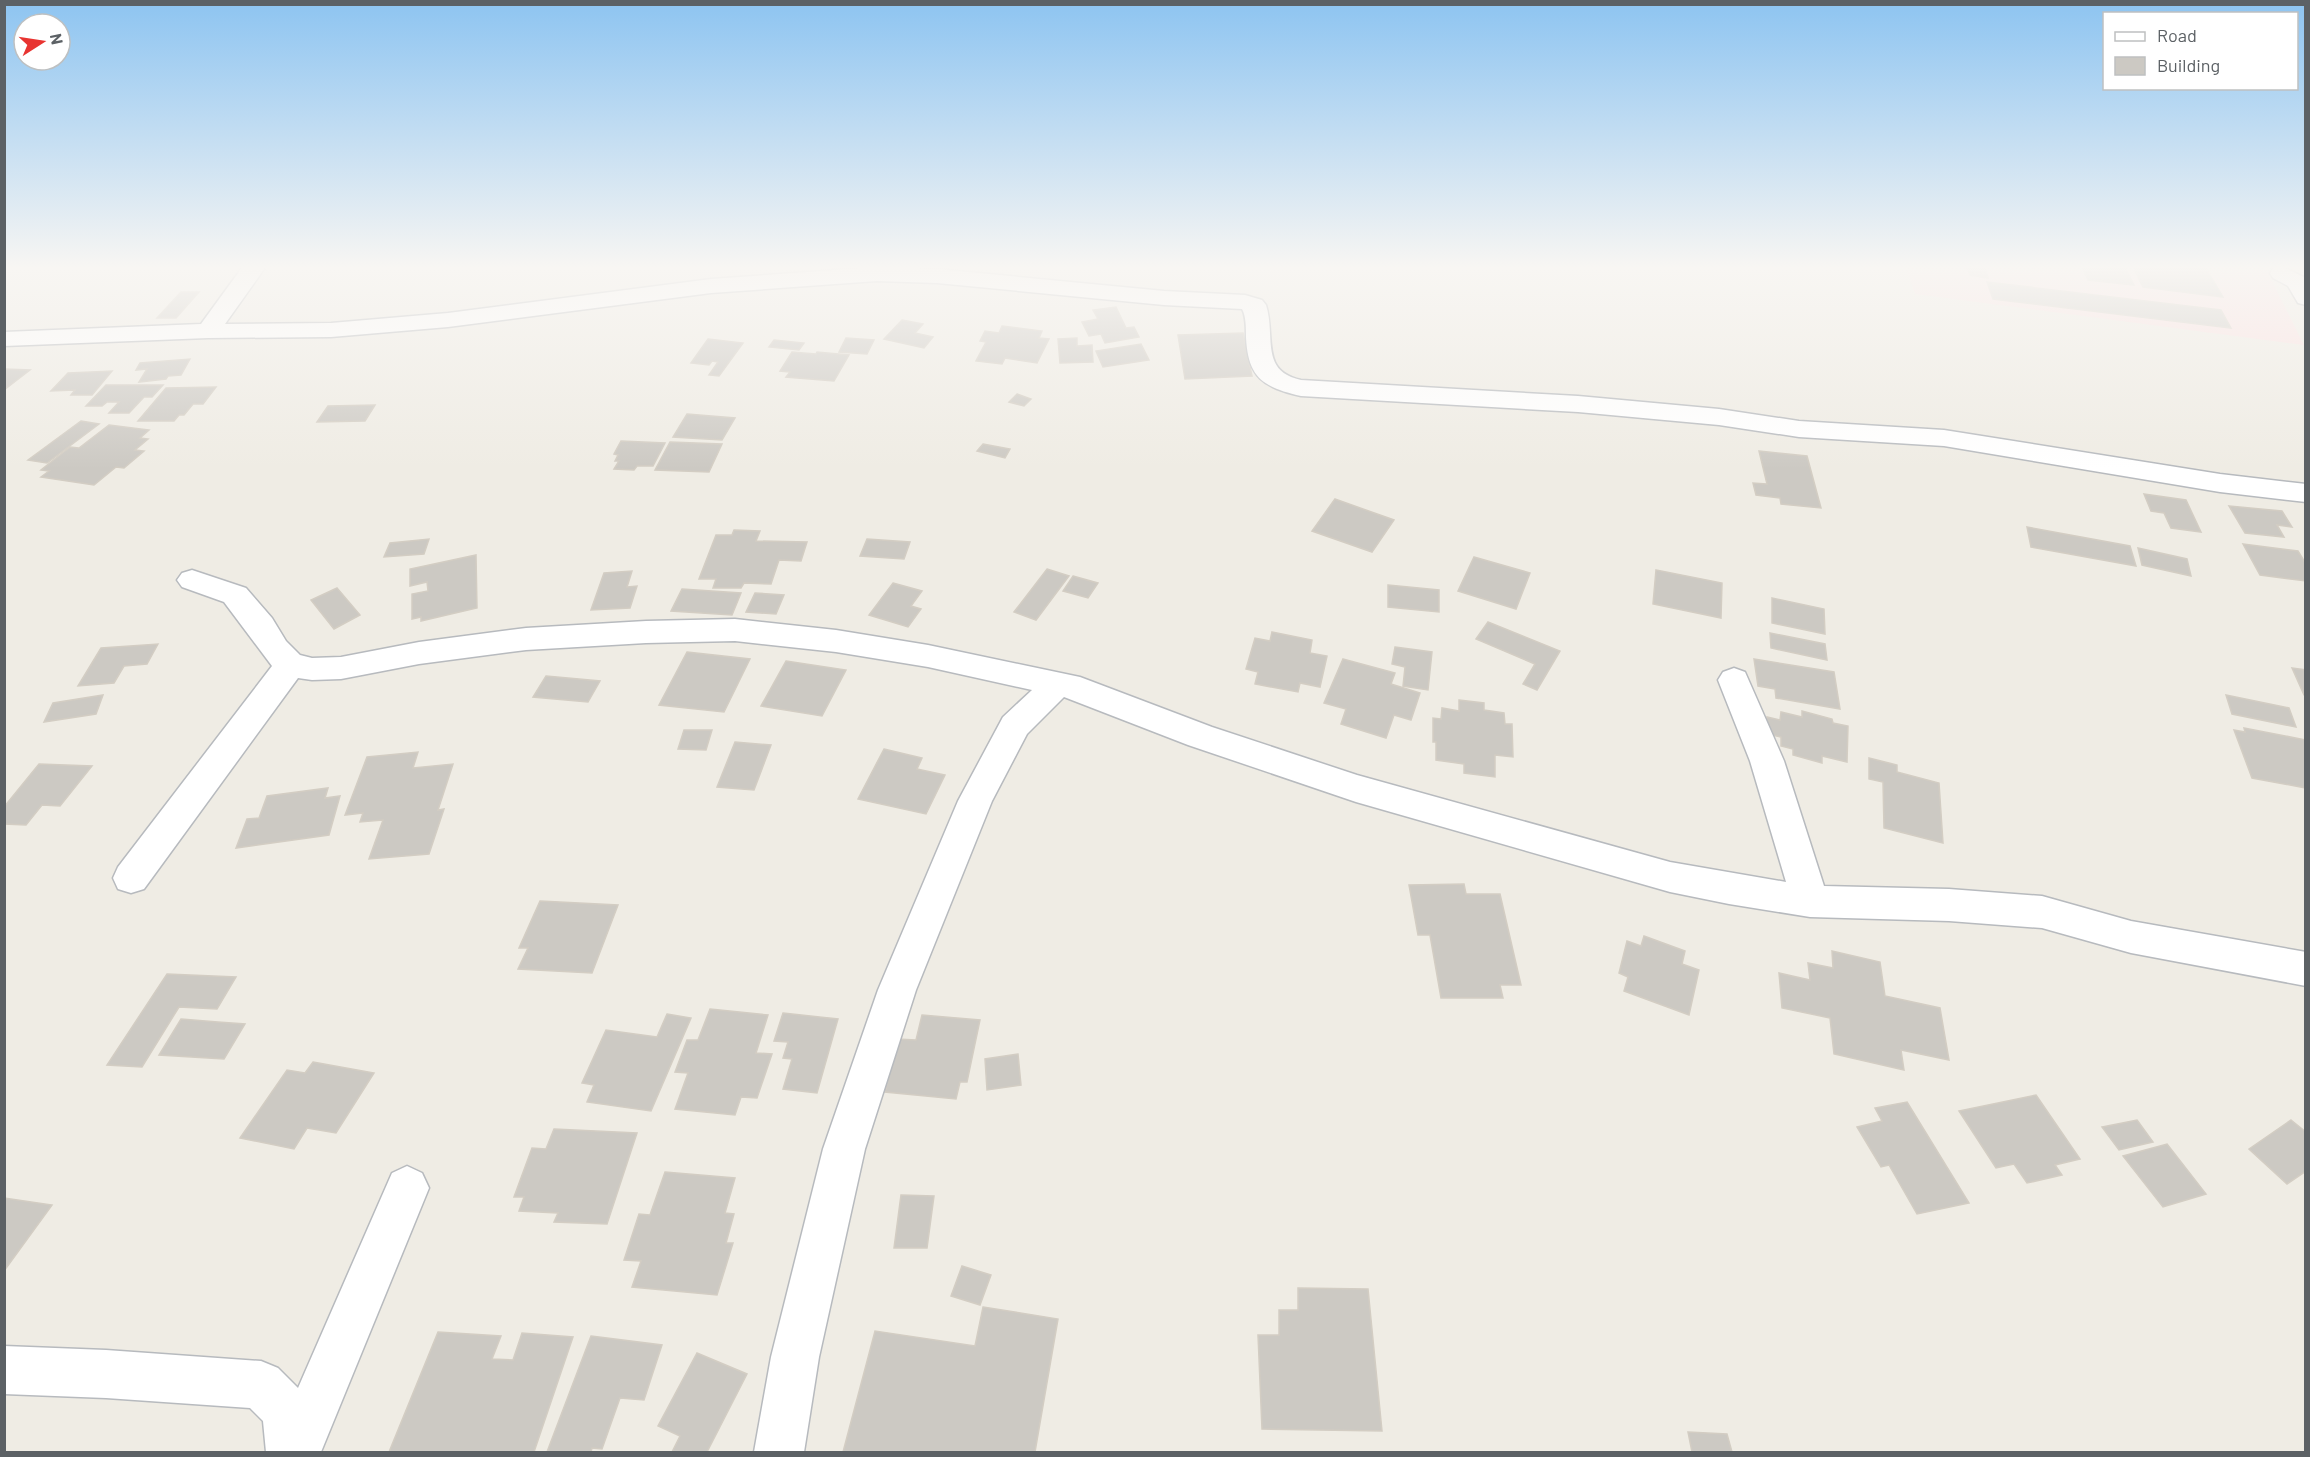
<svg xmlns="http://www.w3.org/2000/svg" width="2310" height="1457" font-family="Barlow,sans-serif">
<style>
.medical{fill:#fbe1e1}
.building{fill:#ccc9c3;stroke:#d3cdc3;stroke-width:1.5}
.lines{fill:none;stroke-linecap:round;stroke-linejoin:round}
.minor-casing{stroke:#b7babe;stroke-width:3}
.minor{fill:#fff;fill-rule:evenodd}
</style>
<rect width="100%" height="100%" fill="#efece4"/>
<path class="medical" d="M1905 265H2264L2304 345 1915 294Z"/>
<g class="building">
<path d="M1966 265H1984L1988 278 1970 275Z"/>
<path d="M2081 265H2124L2134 285 2088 280Z"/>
<path d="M2132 265H2204L2223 297 2143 287Z"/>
<path d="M1987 282 2221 310 2231 328 1993 299Z"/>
<path d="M181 292H199L176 318H157Z"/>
<path d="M1116 307 1126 328 1134 327 1139 337 1105 343 1101 334 1089 336 1082 322 1098 319 1093 310Z"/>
<path d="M902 320 923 324 915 333 933 337 924 348 884 339Z"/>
<path d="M1002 326 1042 331 1039 338 1049 339 1037 363 1005 358 1002 364 976 361 986 342 980 341 985 331 999 333Z"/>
<path d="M1243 333 1252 376 1185 379 1178 335Z"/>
<path d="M846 338 874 340 867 354 839 352Z"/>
<path d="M1077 338V346L1092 345 1093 362 1060 363 1058 339Z"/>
<path d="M708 339 743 343 719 376 709 375 718 362 712 361 709 365 691 363Z"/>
<path d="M774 340 804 343 799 350 769 347Z"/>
<path d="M1141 344 1149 360 1103 367 1096 351Z"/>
<path d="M792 352 816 354 817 352 849 355 834 381 786 377 790 372 780 371Z"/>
<path d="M190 359 181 375 168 376 166 379 139 382 147 369 136 370 140 363Z"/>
<path d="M4 369 30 370 4 390Z"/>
<path d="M112 371 92 395H71L75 390 51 391 68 373Z"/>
<path d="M106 385H163L152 397H144L129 413H109L119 402H107L102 406H86Z"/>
<path d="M216 387 203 404H193L184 415H179L174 421H138L166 388Z"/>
<path d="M1017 394 1031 399 1024 406 1009 402Z"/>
<path d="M375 405 365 421 317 422 328 406Z"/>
<path d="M687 414 735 418 722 440 673 437Z"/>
<path d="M81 421 99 424 47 463 28 460Z"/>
<path d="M109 425 149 430 140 438 148 439 135 450 144 451 124 468 116 467 94 485 41 477 49 471 41 470 70 447 79 448Z"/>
<path d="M621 441 665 443 653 466H637L634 470 614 469 619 461H615L618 455 614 454Z"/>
<path d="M670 442 722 444 709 472 655 470Z"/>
<path d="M983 444 1010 449 1005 458 977 451Z"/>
<path d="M1759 451 1807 456 1821 508 1781 504 1780 498 1756 495 1753 483 1767 484Z"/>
<path d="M2144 494 2186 500 2201 532 2171 528 2164 513 2151 511Z"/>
<path d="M1335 499 1394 520 1372 552 1312 531Z"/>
<path d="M2229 506 2282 511 2292 527 2277 525 2284 537 2245 533Z"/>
<path d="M2027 527 2130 546 2136 566 2031 547Z"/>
<path d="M734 530 760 531 756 541 807 542 801 561 779 560 771 584 744 583 741 588H713L716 579H699L716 535H732Z"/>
<path d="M429 539 424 554 384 557 390 543Z"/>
<path d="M867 539 910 542 904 559 860 556Z"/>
<path d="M2243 544 2298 551 2306 564V581L2260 575Z"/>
<path d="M2138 548 2187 559 2191 576 2142 565Z"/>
<path d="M476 555 477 608 421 621V617L412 619V594L428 591 427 582 410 586V569Z"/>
<path d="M1474 557 1530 573 1516 609 1458 591Z"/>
<path d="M1047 569 1069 576 1036 620 1014 612Z"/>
<path d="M1656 570 1722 583 1721 618 1653 604Z"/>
<path d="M632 571 627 587 637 586 630 608 591 610 604 573Z"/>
<path d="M1073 576 1098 583 1088 598 1063 591Z"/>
<path d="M893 583 922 591 911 606 921 609 908 627 869 615Z"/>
<path d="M1388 585 1439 590V612L1388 607Z"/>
<path d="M337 588 360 615 334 629 311 600Z"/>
<path d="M682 589 741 593 732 615 671 611Z"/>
<path d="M755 593 784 595 776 614 746 612Z"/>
<path d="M1772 598 1824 609 1825 634 1772 623Z"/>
<path d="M1488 622 1560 651 1537 690 1523 684 1535 664 1476 639Z"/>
<path d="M1272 632 1312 640 1310 653 1327 656 1320 687 1300 683 1298 692 1255 684 1258 672 1246 669 1255 638 1270 641Z"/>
<path d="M1770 633 1825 644 1827 660 1771 648Z"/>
<path d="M158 644 147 664 124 666 114 683 78 686 101 648Z"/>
<path d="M1395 647 1432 652 1428 690 1403 686 1405 667 1392 664Z"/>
<path d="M687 652 750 659 724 712 659 705Z"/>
<path d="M1343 659 1395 673 1391 684 1420 693 1411 720 1394 715 1386 738 1341 724 1346 709 1324 703Z"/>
<path d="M1754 659 1834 672 1840 709 1776 698 1775 689 1758 686Z"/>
<path d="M786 661 846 670 822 716 761 706Z"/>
<path d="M2292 668 2306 670V696L2304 695Z"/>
<path d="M546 676 600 681 588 702 533 697Z"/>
<path d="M103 695 96 714 44 722 53 703Z"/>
<path d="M2226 695 2289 708 2296 727 2232 714Z"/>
<path d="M1459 700 1484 703V710L1504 713 1505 724H1512L1513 757 1495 755V777L1464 773V764L1436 760V742H1433V718L1441 719 1442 708 1459 711Z"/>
<path d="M1802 711 1832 719 1833 723 1848 726 1847 762 1822 756V763L1793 755V749L1781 746V737L1766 734 1767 717 1780 720 1781 712 1802 717Z"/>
<path d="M2244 728 2306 740V788L2252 778 2234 730 2245 732Z"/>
<path d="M684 730H712L706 750 678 749Z"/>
<path d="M735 742 771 745 754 790 717 787Z"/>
<path d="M884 749 922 758 917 769 945 775 926 814 858 799Z"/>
<path d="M418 752 413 768 453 764 438 810 444 809 429 854 369 859 383 820 360 822 363 813 345 815 367 757Z"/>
<path d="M1869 758 1897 765V772L1939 783 1943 843 1884 828 1883 782 1869 779Z"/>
<path d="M39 764 92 766 60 806 42 805 26 825 4 824V807Z"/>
<path d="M328 788 325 798 340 796 329 835 236 848 247 819 259 818 267 796Z"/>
<path d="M1464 884 1466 894H1500L1521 985H1500L1503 998H1441L1430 935H1418L1409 885Z"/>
<path d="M540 901 618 905 592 973 518 969 528 948H519Z"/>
<path d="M1644 936 1685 951 1682 964 1699 970 1689 1015 1624 991 1628 977 1619 973 1627 941 1641 946Z"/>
<path d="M1832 951 1880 962 1885 996 1940 1008 1949 1060 1901 1050 1904 1070 1834 1054 1830 1018 1782 1008 1779 973 1810 980 1808 963 1833 968Z"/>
<path d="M167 974 236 977 217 1009 179 1007 142 1067 107 1065Z"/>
<path d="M710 1009 768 1015 756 1053 772 1054 757 1098 741 1097 735 1115 675 1109 688 1073 675 1072 687 1040H698Z"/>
<path d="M783 1013 838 1019 817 1093 783 1089 792 1059 783 1058 788 1042 774 1041Z"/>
<path d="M667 1014 691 1018 651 1111 587 1102 594 1085 582 1083 606 1030 657 1037Z"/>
<path d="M922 1015 980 1020 967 1082H960L956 1099 885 1092 898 1039 916 1040Z"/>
<path d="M181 1019 218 1022 245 1024 224 1059 159 1055Z"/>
<path d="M1018 1054 1021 1085 987 1090 985 1059Z"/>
<path d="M313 1062 374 1073 336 1133 307 1128 294 1149 240 1138 287 1070 305 1073Z"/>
<path d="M2036 1095 2080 1159 2055 1165 2062 1175 2027 1183 2014 1164 1996 1168 1959 1111Z"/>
<path d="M1907 1102 1969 1203 1917 1214 1889 1165 1881 1167 1857 1127 1882 1121 1875 1108Z"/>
<path d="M2137 1120 2153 1142 2119 1150 2102 1127Z"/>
<path d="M2291 1120 2306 1132V1171L2287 1184 2249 1149Z"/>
<path d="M554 1129 637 1133 607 1224 554 1222 558 1213 519 1211 524 1197H514L532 1148 546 1149Z"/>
<path d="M2167 1144 2206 1194 2163 1207 2123 1156Z"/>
<path d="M665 1172 735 1178 725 1213 734 1214 726 1243H733L717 1295 632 1287 641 1261 624 1260 639 1214 650 1215Z"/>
<path d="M901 1195 934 1196 927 1248H894Z"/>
<path d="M4 1198 52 1205 4 1271Z"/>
<path d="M962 1266 991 1275 980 1305 951 1296Z"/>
<path d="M1298 1288 1368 1289 1382 1431 1262 1429 1258 1335H1279V1310H1298Z"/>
<path d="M983 1307 1058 1319 1035 1452H843L875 1331 975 1346Z"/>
<path d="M438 1332 501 1336 492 1359 513 1360 522 1333 573 1337 534 1452H389Z"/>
<path d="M591 1336 662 1345 644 1400 620 1398 602 1449 592 1448 591 1452H547Z"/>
<path d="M697 1353 747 1374 707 1452H672L680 1436 658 1426Z"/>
<path d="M1688 1432 1727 1434 1732 1452H1692Z"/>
</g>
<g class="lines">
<defs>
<g id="minor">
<path d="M244 265H267L225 324 331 323 448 313 711 279 877 267 937 269 1164 291 1245 295 1262 300 1266 305C1276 336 1259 371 1301 380L1578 396 1719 409 1799 421 1944 430 2220 474 2306 484V502L2220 492 1944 446 1799 437 1719 425 1578 412 1301 396C1263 387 1248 378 1246 337 1246 327 1246 316 1242 309L1164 305 937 283 877 281 711 293 448 327 331 337 208 338 4 346V332L201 324Z"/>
<path d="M2281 266 2306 278V305L2298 303 2288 286 2273 278 2270 273 2273 268Z"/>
<path d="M192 570 246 588 272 618 286 641 300 655 312 658 341 657 419 642 526 628 646 621 735 619 836 630 928 645 1080 677 1212 727 1357 775 1670 862 1786 882 1750 761 1718 680 1723 672 1734 668 1745 672 1784 761 1824 886 1949 889 2042 896 2131 921 2306 952V986L2131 953 2042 928 1949 921 1810 917 1729 904 1670 892 1356 802 1188 745 1064 697 1027 734 992 801 916 990 865 1149 819 1357 804 1452H754L771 1357 823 1149 878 990 958 801 1003 717 1032 690 928 667 836 652 735 641 646 643 526 650 419 664 341 679 312 680 298 678 144 889 131 893 118 889 113 878 118 867 272 666 224 602 182 587 177 580 182 573Z"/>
<path d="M407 1166 422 1173 429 1188 321 1452H266L263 1421 250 1408 106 1398 4 1394V1346L106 1350 261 1361 278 1368 298 1388 392 1173Z"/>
</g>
</defs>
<use href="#minor" class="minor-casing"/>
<use href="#minor" class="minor"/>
</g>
<linearGradient id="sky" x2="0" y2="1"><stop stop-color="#8dc4f1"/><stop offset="0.57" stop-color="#f8f6f3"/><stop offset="1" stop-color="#f8f6f3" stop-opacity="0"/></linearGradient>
<rect width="2310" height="469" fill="url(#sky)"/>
<rect width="2310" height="1457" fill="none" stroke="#5c6165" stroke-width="12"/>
<rect x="2103" y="12" width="195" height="78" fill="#ffffff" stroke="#bec0c1" stroke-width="1.5"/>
<rect x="2115" y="32" width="30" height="9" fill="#ffffff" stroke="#bec0c1" stroke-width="1.5"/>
<text x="2157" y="42" font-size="18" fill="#5c6165">Road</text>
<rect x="2115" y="57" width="30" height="18" fill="#ccc9c3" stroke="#bec0c1" stroke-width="1.5"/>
<text x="2157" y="72" font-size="18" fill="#5c6165">Building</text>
<g transform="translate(42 42) rotate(78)"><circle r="28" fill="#ffffff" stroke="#bec0c1" stroke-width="1.5"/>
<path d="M0-4.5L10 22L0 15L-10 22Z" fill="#e83431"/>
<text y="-9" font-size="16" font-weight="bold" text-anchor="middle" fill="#5c6165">N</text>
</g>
</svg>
